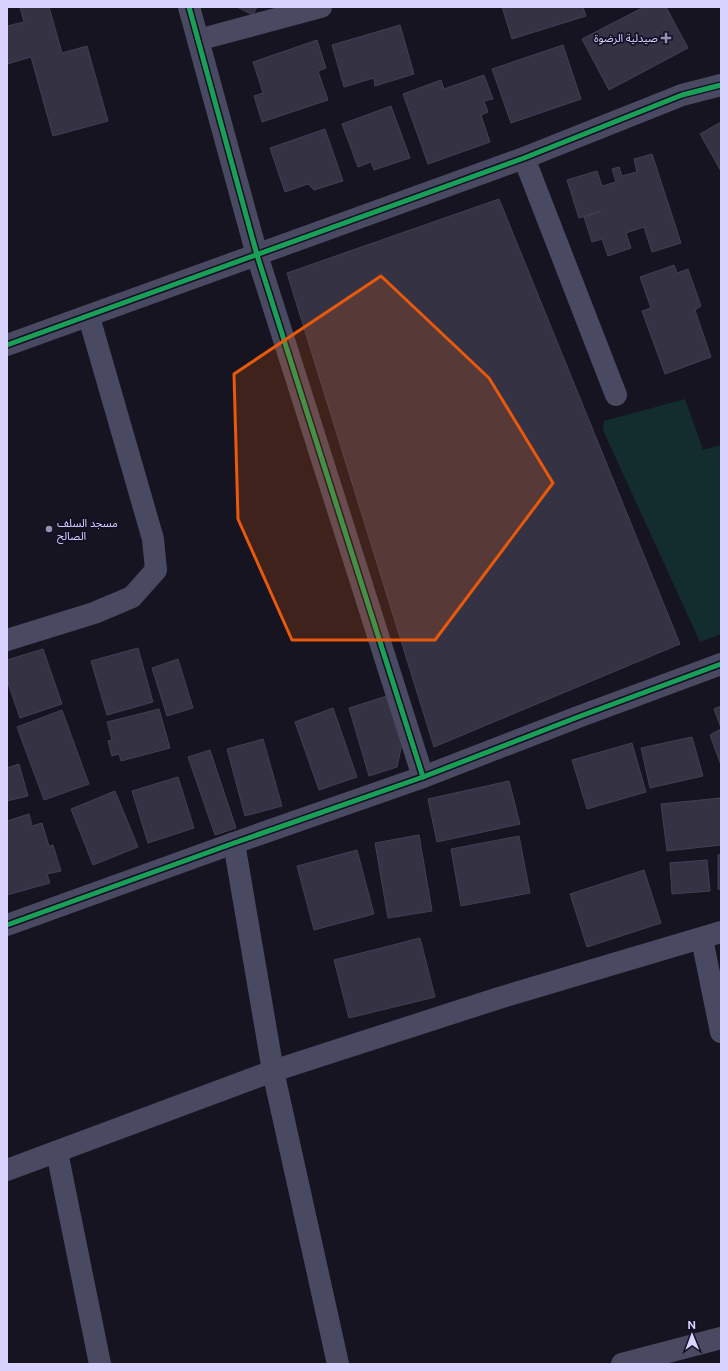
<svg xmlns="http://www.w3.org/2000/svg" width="728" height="1371" font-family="'Public Sans','Noto Sans Arabic',sans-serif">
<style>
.green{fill:#132c2d}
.building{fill:#343243;stroke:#433f54}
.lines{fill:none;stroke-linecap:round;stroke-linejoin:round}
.minor{stroke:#4a4962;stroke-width:22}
.cycleway-casing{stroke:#130f26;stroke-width:8}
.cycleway{stroke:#1a9f57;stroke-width:5}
.marked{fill:#e8590c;fill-opacity:0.2;stroke:#e8590c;stroke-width:3;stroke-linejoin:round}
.poi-dot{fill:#9591b1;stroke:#130f26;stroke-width:1.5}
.labels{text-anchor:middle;stroke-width:3.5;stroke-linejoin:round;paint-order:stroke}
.poi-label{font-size:11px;fill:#d9d4ff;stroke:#130f26;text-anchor:end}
</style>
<rect width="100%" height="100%" fill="#161421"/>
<path class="green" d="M685 399 703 450 721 445V634L700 642 603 430 604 421Z"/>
<g class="building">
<path d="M20 7H49L62 53 87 46 108 121 53 136 31 57 7 64V26L24 22Z"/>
<path d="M237 7H257L253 15Z"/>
<path d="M502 7H583L586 16 512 39Z"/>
<path d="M644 7H666L688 48 609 90 582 39Z"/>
<path d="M400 25 414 74 375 86 374 78 344 87 332 45Z"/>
<path d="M317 40 326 68 318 71 328 100 262 122 254 96 263 93 253 62Z"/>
<path d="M563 45 581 99 511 123 492 69Z"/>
<path d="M484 75 493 99 484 101 488 112 481 115 490 142 428 164 403 94 441 80 444 89Z"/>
<path d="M391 106 410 158 374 170 371 162 358 167 342 124Z"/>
<path d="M721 122V171L700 134Z"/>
<path d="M325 129 343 181 314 190 308 184 285 192 270 148Z"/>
<path d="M652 154 681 243 652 252 644 227 626 233 631 248 608 256 602 239 592 242 584 217 601 211 579 218 567 180 597 171 602 186 616 182 612 169 619 167 622 176 637 172 634 159Z"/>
<path d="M499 199 680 644 434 747 287 273Z"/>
<path d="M674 265 677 273 688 269 701 306 695 310 711 357 665 374 642 311 651 308 640 277Z"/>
<path d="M138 648 153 702 107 715 91 661Z"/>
<path d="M43 649 62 704 20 718 7 680V660Z"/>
<path d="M178 659 193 708 167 716 152 668Z"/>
<path d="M387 696 403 739 397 767 369 776 349 708Z"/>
<path d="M721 706V728L714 709Z"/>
<path d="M333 708 357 777 319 790 295 722Z"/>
<path d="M159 709 170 748 121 761 119 754 112 756 108 741 112 740 107 722Z"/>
<path d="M62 710 89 784 44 800 17 727Z"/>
<path d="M721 729V765L710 735Z"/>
<path d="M692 737 703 776 650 788 641 748Z"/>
<path d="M263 739 282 806 245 816 227 749Z"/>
<path d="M632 743 646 792 587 809 572 760Z"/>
<path d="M210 750 236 828 215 835 188 757Z"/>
<path d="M19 764 28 796 7 801V768Z"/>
<path d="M178 777 194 828 148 843 132 791Z"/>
<path d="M509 781 520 824 437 842 428 799Z"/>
<path d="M115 791 138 847 93 865 71 809Z"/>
<path d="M721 798V845L667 851 661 804Z"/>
<path d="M29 814 32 826 42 823 49 846 53 845 61 871 47 874 50 883 7 895V821Z"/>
<path d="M419 835 432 911 388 918 375 843Z"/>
<path d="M519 836 530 893 461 906 451 849Z"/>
<path d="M357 850 374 914 314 930 297 866Z"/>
<rect x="718" y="855" width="3" height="34"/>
<path d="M707 860 710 891 672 894 670 863Z"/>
<path d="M644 870 661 923 587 947 570 894Z"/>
<path d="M420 938 435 997 349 1018 334 960Z"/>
</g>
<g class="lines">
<g class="minor">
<path d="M189 7 257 255 423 777"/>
<path d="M198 40 321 7"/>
<path d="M524 158 616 395"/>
<path d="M7 345 524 158 682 95 721 85"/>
<path d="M7 640 94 613 132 597 156 570 153 539 89 317"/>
<path d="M234 843 273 1071 338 1364"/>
<path d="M7 925 234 843 423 777 578 717 721 664"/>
<path d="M702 939 721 1032"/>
<path d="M57 1152 100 1364"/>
<path d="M7 1170 273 1071 499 998 721 932"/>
<path d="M622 1364 721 1338"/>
</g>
<defs>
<g id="cycleway">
<path d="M189 7 257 255 423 777"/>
<path d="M7 345 524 158 682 95 721 85"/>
<path d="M7 925 234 843 423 777 578 717 721 664"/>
</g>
</defs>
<use href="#cycleway" class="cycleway-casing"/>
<use href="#cycleway" class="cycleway"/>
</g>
<path class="marked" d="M381 276 489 378 553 483 435 640H292L238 519 234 374Z"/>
<g class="poi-dot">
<path d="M664 32h4v4h4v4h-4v4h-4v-4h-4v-4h4z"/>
<circle cx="49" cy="529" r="4"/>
</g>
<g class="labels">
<g class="poi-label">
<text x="658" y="42">صيدلية الرضوة</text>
<text x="57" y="527" text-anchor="start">مسجد السلف<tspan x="57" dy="13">الصالح</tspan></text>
</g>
</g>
<rect width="728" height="1371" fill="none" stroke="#d9d4ff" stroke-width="16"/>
<g transform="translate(692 1335) rotate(359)" stroke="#130f26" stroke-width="3" paint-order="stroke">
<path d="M0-3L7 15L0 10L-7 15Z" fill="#d9d4ff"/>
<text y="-6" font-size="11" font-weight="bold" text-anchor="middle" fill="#d9d4ff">N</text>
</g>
</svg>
